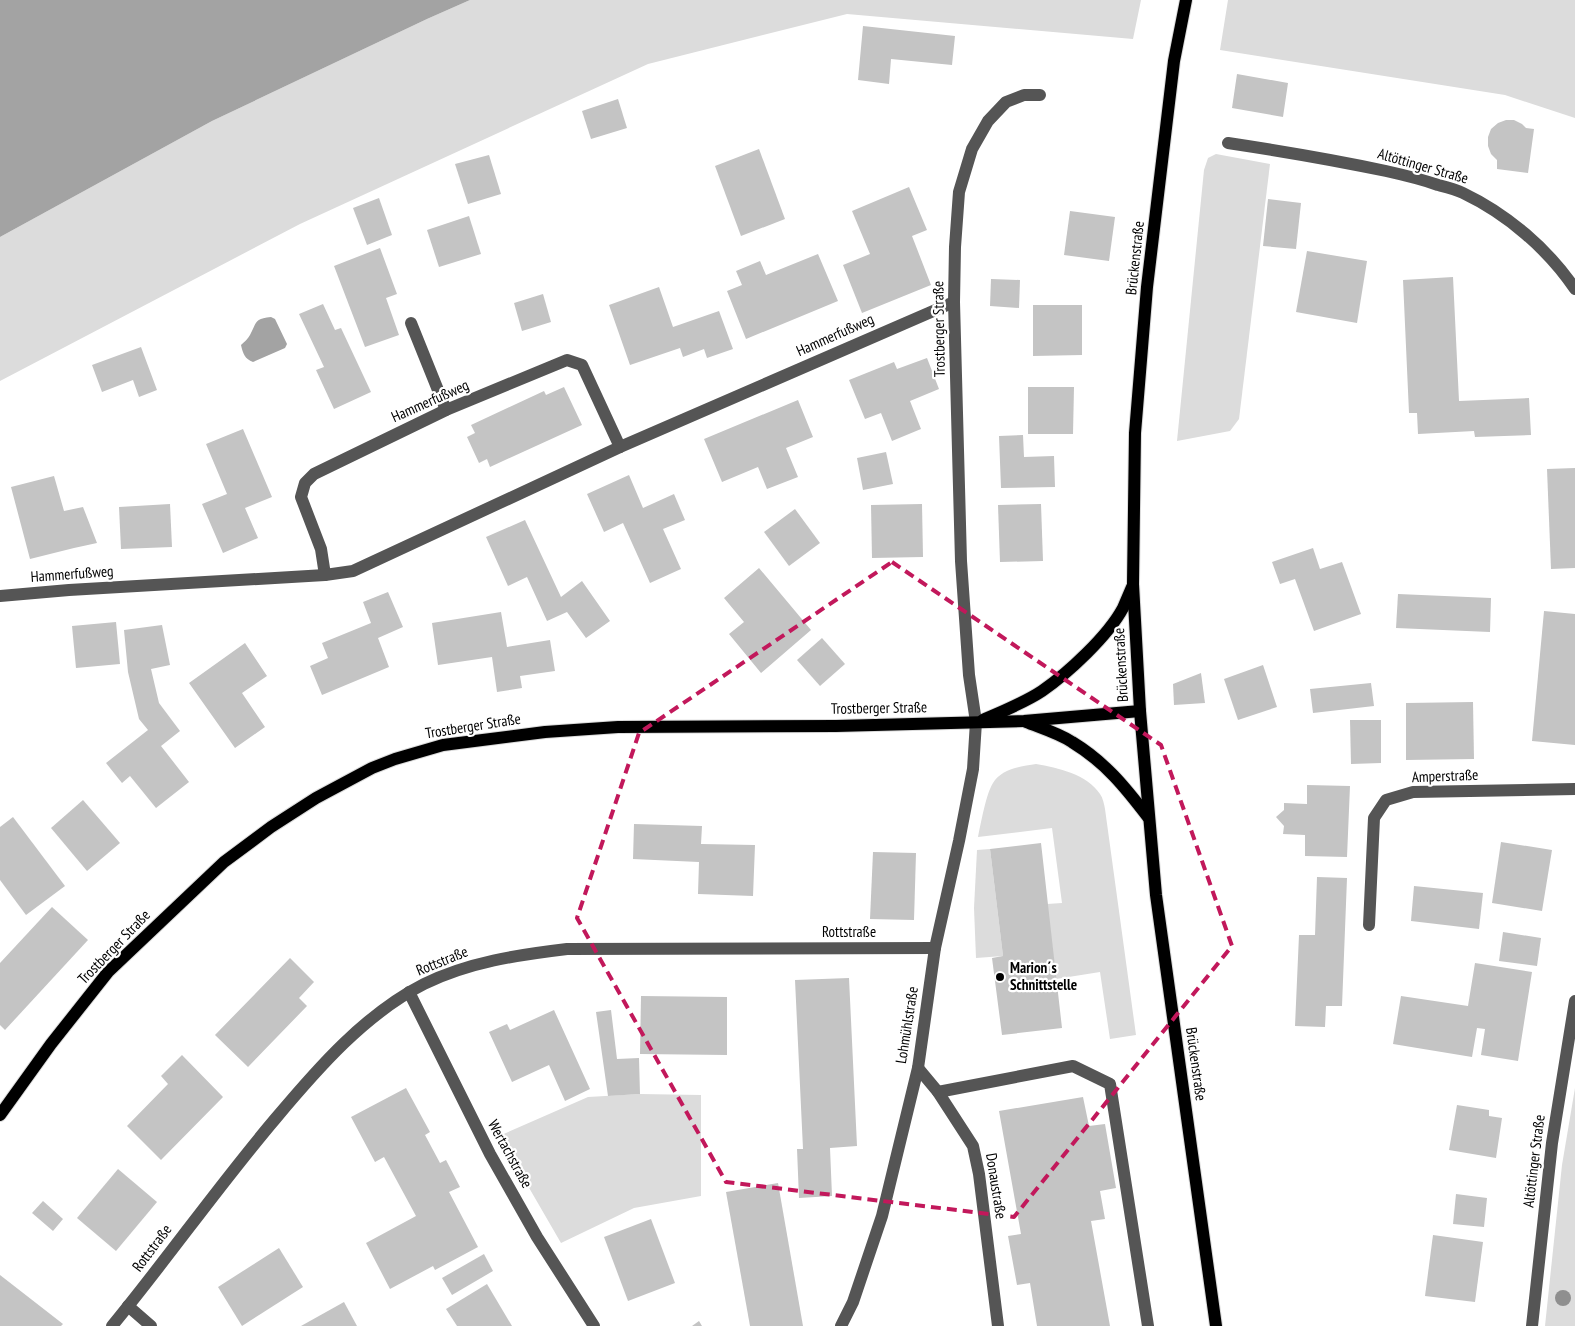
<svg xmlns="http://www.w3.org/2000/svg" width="1575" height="1326" font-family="'PT Sans Narrow',sans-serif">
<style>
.green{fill:#dcdcdc}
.water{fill:#a3a3a3}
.building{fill:#c4c4c4}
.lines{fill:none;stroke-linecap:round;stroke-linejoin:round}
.major-casing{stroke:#dbdbdb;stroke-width:14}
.minor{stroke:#555;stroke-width:12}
.major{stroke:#000;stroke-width:12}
.tree{fill:#8f8f8f}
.marked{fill:none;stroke:#c2185b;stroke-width:4;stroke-dasharray:10 6;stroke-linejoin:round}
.poi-dot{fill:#000;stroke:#fff;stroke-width:2}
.labels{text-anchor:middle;stroke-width:4.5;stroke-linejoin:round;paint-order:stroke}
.street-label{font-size:15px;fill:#000;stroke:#fff}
.poi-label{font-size:15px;font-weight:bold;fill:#000;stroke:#fff;text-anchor:start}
</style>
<rect width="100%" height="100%" fill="#fff"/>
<g class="green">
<path d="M470 0H1141L1133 39 847 14 648 64 300 224 0 381V237L212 121 427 19Z"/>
<path d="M1228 0H1575V118L1505 95 1220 50Z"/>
<path d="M1216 154 1270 164 1239 419 1230 431 1177 441 1204 170 1208 158Z"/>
<path d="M1036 764C1058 768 1087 774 1100 794 1103 798 1104 804 1105 809L1136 1035 1110 1039 1100 972 1056 979 1047 904 1062 903 1052 828 978 837C981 823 986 794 993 783 1001 769 1022 766 1036 764Z"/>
<path d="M990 849 1003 956 976 958 974 908 977 850Z"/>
<path d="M1575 1088V1326H1545L1562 1165Z"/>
<path d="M640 1094 701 1095V1196L634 1208 561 1243 499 1136 588 1097Z"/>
</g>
<g class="water">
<path d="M0 0H470L427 19 212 121 0 237Z"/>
<path d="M271 317 275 319 287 344 285 348 253 362C245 359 243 354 241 345 244 342 248 339 250 335 257 322 254 319 271 317Z"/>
</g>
<g class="building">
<path d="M863 26 955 36 952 65 891 59 889 84 858 80Z"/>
<path d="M1237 74 1288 83 1283 117 1232 108Z"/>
<path d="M618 99 627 128 591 139 582 111Z"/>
<path d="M1506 120H1514L1522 124 1526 128 1534 129 1528 173 1497 169V160L1491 154 1488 146V137L1491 129 1498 123Z"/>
<path d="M759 149 785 219 741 236 715 166Z"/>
<path d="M489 155 501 194 468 204 455 164Z"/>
<path d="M909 187 927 230 912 236 931 285 862 313 843 265 870 254 852 211Z"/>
<path d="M379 198 392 235 367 245 353 208Z"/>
<path d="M1268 199 1301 203 1296 249 1263 246Z"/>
<path d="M1070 211 1115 217 1109 261 1064 255Z"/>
<path d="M469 216 481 254 439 267 427 230Z"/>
<path d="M380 248 397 294 386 298 399 335 365 347 334 266Z"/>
<path d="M1307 251 1367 261 1357 323 1296 312Z"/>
<path d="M818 254 838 301 746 339 727 291 742 285 736 271 760 261 766 275Z"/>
<path d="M1453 277 1459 401 1529 398 1531 435 1475 437 1474 431 1418 434 1417 413H1409L1403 280Z"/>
<path d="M991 279 1020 280 1019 308 990 306Z"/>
<path d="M659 287 673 327 719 311 733 349 707 358 704 349 683 357 680 348 630 365 609 305Z"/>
<path d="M543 294 551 322 522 331 514 303Z"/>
<path d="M323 304 335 330 341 328 371 392 334 409 316 370 324 367 299 314Z"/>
<path d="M1033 305H1082V355L1033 356Z"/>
<path d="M141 347 157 390 139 397 133 380 102 392 92 365Z"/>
<path d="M927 358 939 389 910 401 921 429 892 441 881 413 865 419 849 380 894 362 897 369Z"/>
<path d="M564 387 582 425 490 467 487 459 479 463 467 437 475 433 471 425 544 391 546 395Z"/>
<path d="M1028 387H1074L1073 434H1028Z"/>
<path d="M798 400 813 437 786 448 798 477 767 489 758 467 722 482 704 439Z"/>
<path d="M243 429 272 497 245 508 258 538 223 553 202 504 227 494 206 444Z"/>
<path d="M1023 435 1024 457 1054 456 1055 487 1001 488 999 436Z"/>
<path d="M886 452 893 484 863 490 857 458Z"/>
<path d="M1575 468V568L1551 569 1547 469Z"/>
<path d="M629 475 643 508 674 494 685 520 663 529 681 569 650 583 623 523 604 532 587 494Z"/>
<path d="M54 476 64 511 83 507 97 543 74 548 30 559 11 487Z"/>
<path d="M170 504 172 547 121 549 119 507Z"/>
<path d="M922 504 923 557 872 558 871 505Z"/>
<path d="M1041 504 1043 561 1000 562 998 505Z"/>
<path d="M795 509 820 543 789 566 764 532Z"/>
<path d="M525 520 561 597 582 581 610 621 586 638 567 612 547 621 527 577 508 586 486 537Z"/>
<path d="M1313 548 1320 569 1342 562 1361 614 1314 631 1295 579 1280 584 1272 562Z"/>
<path d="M759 568 811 630 761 673 729 634 744 622 724 598Z"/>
<path d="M388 592 403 627 378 638 389 667 322 695 310 666 328 658 322 643 371 623 363 602Z"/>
<path d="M1398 594 1491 598 1490 632 1396 628Z"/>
<path d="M1544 611 1575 614V745L1532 741Z"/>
<path d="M501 612 507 647 550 640 555 671 520 676 522 688 497 692 492 657 438 665 432 623Z"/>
<path d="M116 622 120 664 76 668 72 626Z"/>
<path d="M162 625 170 665 151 669 159 703 180 731 161 746 189 782 156 808 130 776 122 783 106 763 148 730 139 719 128 672 124 630Z"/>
<path d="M822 638 845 664 820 686 797 660Z"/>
<path d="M245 643 267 676 242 693 265 727 235 748 189 683Z"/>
<path d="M1263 665 1277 707 1238 720 1224 679Z"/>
<path d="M1201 673 1205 703 1174 705 1173 684Z"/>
<path d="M1371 683 1374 706 1313 713 1310 689Z"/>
<path d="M1473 702 1474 759 1406 760V703Z"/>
<path d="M1350 720H1381V763L1351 764Z"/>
<path d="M1307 785 1350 786 1347 857 1305 856V835L1283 834 1284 826 1276 817 1284 810V803L1307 804Z"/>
<path d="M83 800 120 843 87 871 51 828Z"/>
<path d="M13 817 65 886 26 915 0 880V827Z"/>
<path d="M634 824 702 826 701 844 755 845 753 896 698 894 699 862 633 859Z"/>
<path d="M1501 842 1552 850 1542 911 1492 903Z"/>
<path d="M1041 843 1062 1028 1002 1035 992 958 1003 956 990 849Z"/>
<path d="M873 852 916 853 914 920 870 919Z"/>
<path d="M1317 877 1347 878 1342 1006H1326L1325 1027 1295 1026 1299 935H1315Z"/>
<path d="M1414 886 1483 893 1479 929 1411 921Z"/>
<path d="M52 907 88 940 5 1030 0 1025V963Z"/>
<path d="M1503 932 1541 938 1537 966 1499 961Z"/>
<path d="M290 958 314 982 299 998 307 1006 248 1067 215 1035Z"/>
<path d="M1475 963 1532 972 1518 1061 1481 1055 1485 1029 1477 1028 1472 1057 1393 1044 1401 996 1468 1006Z"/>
<path d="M849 978 857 1146 830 1148 832 1196 799 1198 797 1149H803L795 980Z"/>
<path d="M641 996 727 997V1055L640 1054Z"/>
<path d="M554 1010 590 1089 565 1101 549 1065 512 1082 489 1032 507 1024 510 1030Z"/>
<path d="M611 1010 617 1059 639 1058 640 1094 608 1096 596 1012Z"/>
<path d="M182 1055 223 1097 161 1160 127 1126 168 1084 161 1076Z"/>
<path d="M406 1088 430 1132 425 1135 440 1163 446 1160 460 1187 449 1192 478 1247 435 1270 433 1266 390 1289 366 1243 416 1216 384 1157 375 1162 351 1117Z"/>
<path d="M1083 1097 1089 1126 1105 1124 1116 1188 1100 1191 1105 1219 1091 1221 1110 1326H1037L1030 1283 1017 1285 1008 1236 1021 1234 999 1111Z"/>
<path d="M1457 1105 1489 1110V1116L1502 1118 1496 1158 1449 1150Z"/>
<path d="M118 1169 157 1202 116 1251 77 1218Z"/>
<path d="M778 1183 803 1326H750L726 1192Z"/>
<path d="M1456 1194 1487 1198 1484 1227 1453 1224Z"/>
<path d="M43 1201 63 1219 53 1231 32 1213Z"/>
<path d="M651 1219 675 1283 628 1301 604 1237Z"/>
<path d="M1433 1235 1483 1242 1475 1302 1425 1296Z"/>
<path d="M279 1248 303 1287 242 1326 218 1287Z"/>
<path d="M484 1254 493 1271 452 1295 442 1278Z"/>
<path d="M0 1275 63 1324 61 1326H0Z"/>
<path d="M487 1284 512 1326H457L446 1309Z"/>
<path d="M344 1302 357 1326H301Z"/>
<path d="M699 1321 702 1326H692Z"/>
</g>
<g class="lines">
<defs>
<g id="major">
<path d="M1186 0 1174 61 1147 287 1135 433 1133 584 1140 711 1156 895 1216 1326"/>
<path d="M983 720C1003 711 1024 703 1042 691 1068 673 1108 636 1123 608 1126 601 1129 594 1132 587"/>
<path d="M1026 722C1041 728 1058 733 1072 742 1105 762 1125 787 1148 817"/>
<path d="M0 1115 51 1044 108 972 224 862 271 827 316 798 372 768 395 759 443 745 545 732 618 727 836 726 1024 721 1140 711"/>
</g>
</defs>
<use href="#major" class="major-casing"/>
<g class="minor">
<path d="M1228 143C1281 151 1334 160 1386 171 1404 175 1421 179 1438 185 1446 187 1455 189 1463 193 1507 214 1548 249 1575 289"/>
<path d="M411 323 446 410"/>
<path d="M325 575 321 549 301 497 305 483 314 474 446 410 567 360 582 365 620 447"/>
<path d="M0 596 69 590 325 575 353 571 620 447 954 302"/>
<path d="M1369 925 1374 818 1386 800 1413 792 1575 789"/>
<path d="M409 992 490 1154 537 1237 594 1326"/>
<path d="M918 1068 938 1092 973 1146 979 1174 998 1326"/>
<path d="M938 1092 1073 1066 1110 1084 1148 1326"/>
<path d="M128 1306 151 1326"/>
<path d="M112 1326C168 1258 219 1185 276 1118 318 1068 365 1014 424 984 469 962 517 955 567 949L935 948"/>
<path d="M841 1326 853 1302 882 1216 918 1068 935 948 959 841 973 769 976 722 969 675 961 561 954 302 955 247 959 192 972 149 988 121 1006 102 1024 95H1040"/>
<path d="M1532 1326 1552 1143 1575 1001"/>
</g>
<use href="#major" class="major"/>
</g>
<circle class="tree" cx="1563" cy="1298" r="8"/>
<path class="marked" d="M892 562 1161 745 1232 946 1014 1217 726 1182 577 918 639 733Z"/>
<circle class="poi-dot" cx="1000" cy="977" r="5"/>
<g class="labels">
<g class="street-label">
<text transform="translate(1423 166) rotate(16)" y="5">Altöttinger Straße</text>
<text transform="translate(1135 258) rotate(-84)" y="5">Brückenstraße</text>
<text transform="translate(939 329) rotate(-91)" y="5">Trostberger Straße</text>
<text transform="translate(835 335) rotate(-24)" y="5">Hammerfußweg</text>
<text transform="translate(430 401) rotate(-24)" y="5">Hammerfußweg</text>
<text transform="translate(72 574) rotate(-4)" y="5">Hammerfußweg</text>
<text transform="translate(1121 665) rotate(-93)" y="5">Brückenstraße</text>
<text transform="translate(879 708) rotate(-1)" y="5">Trostberger Straße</text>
<text transform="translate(473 726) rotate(-9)" y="5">Trostberger Straße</text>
<text transform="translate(1445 776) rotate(-2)" y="5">Amperstraße</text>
<text x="849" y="937">Rottstraße</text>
<text transform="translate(114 947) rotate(-46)" y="5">Trostberger Straße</text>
<text transform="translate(442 961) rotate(-22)" y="5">Rottstraße</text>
<text transform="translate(907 1025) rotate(-81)" y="5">Lohmühlstraße</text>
<text transform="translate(1196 1064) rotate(82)" y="5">Brückenstraße</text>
<text transform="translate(510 1154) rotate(61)" y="5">Wertachstraße</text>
<text transform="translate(1534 1161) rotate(-83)" y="5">Altöttinger Straße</text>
<text transform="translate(996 1186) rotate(81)" y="5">Donaustraße</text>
<text transform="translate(152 1248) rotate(-53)" y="5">Rottstraße</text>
</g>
<g class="poi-label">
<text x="1010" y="973">Marion´s<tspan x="1010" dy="17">Schnittstelle</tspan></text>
</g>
</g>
</svg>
